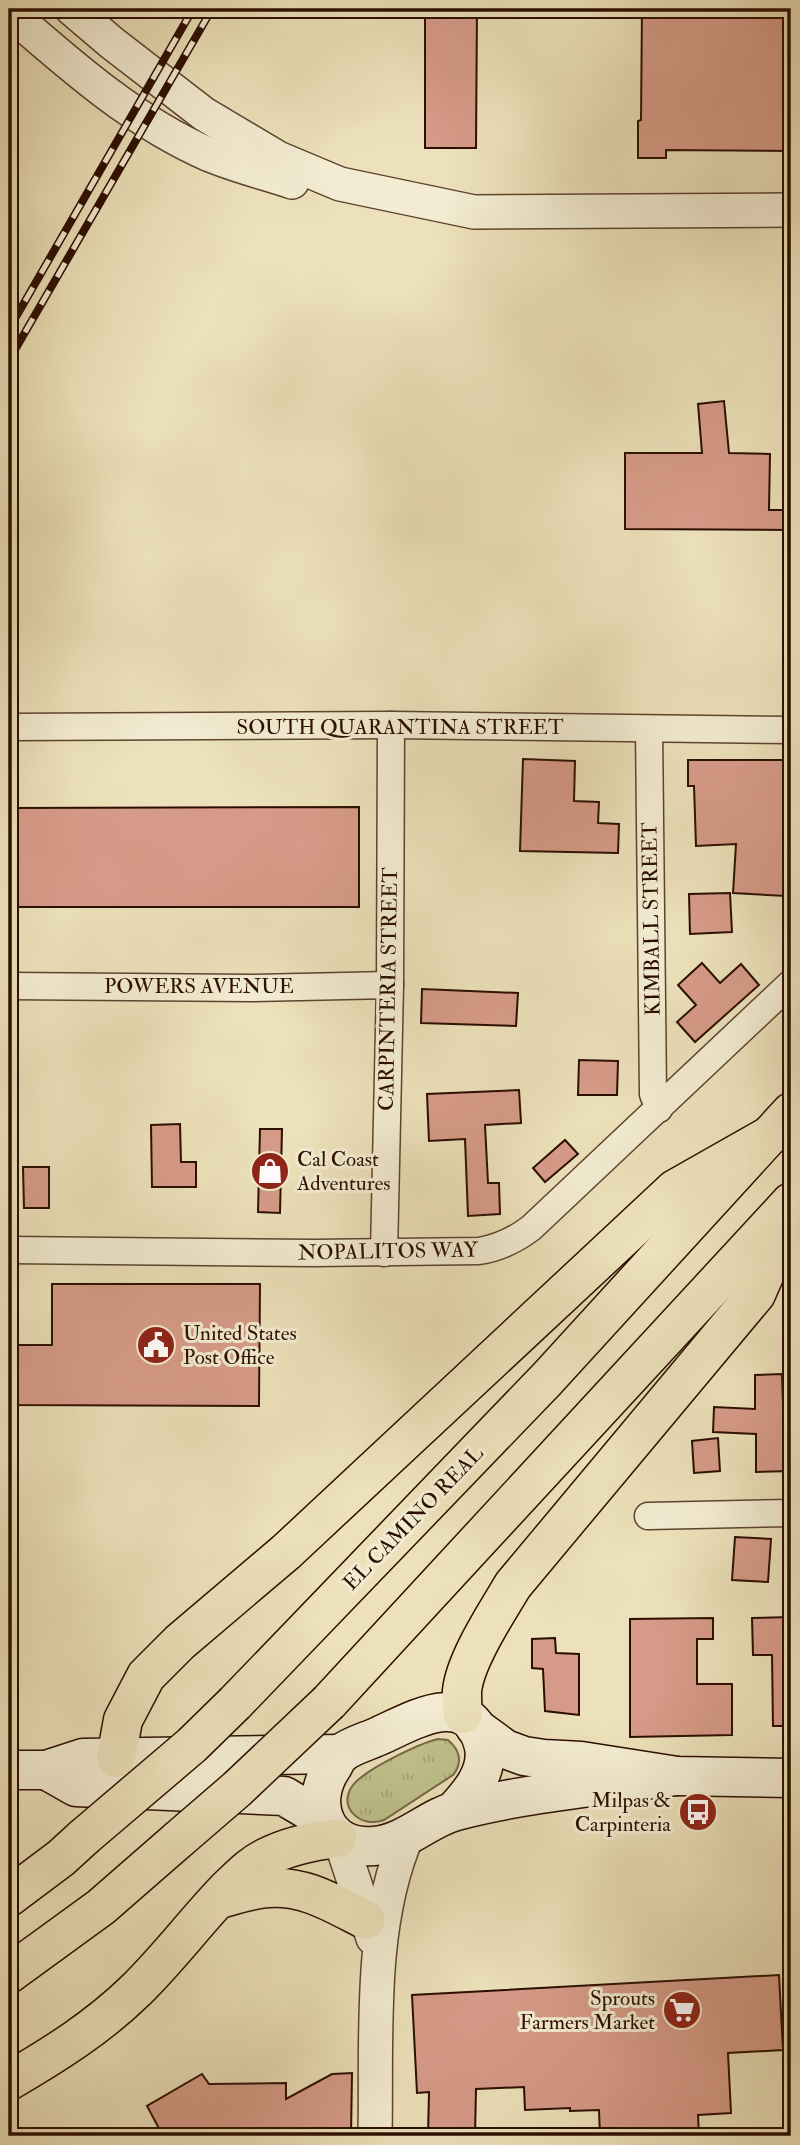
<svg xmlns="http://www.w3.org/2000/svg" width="800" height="2145" font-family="'IM FELL Double Pica',serif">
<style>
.grass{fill:url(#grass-tufts);stroke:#766846;stroke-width:2}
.building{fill:#d69b88;stroke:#2c0e01;stroke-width:2}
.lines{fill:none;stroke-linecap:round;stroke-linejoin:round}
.minor-casing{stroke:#5c432f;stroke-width:29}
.tertiary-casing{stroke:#5c432f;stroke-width:36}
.secondary-casing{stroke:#2c0e01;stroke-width:41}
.motorway-casing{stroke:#2c0e01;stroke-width:41}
.minor{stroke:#f3ecd2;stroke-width:26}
.tertiary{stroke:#f3ecd2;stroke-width:33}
.secondary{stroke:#f3ecd2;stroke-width:38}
.motorway{stroke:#ece1ba;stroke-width:38}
.rail-casing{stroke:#2c0e01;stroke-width:8}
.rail{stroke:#f3ecd2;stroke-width:5;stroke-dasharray:16;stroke-linecap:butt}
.motorway-bridge-casing{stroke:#2c0e01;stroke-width:41;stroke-linecap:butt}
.motorway-bridge{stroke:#ece1ba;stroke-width:38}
.labels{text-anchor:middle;stroke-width:6;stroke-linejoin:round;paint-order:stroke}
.street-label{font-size:21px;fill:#2c0e01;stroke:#f3ecd2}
.poi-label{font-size:21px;fill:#2c0e01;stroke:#f3ecd2;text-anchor:start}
</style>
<defs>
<pattern id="grass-tufts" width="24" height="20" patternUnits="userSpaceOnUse" patternTransform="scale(1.75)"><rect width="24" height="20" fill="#bfc18b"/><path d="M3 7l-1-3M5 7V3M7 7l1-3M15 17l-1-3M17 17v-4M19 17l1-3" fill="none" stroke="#a4a576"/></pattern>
</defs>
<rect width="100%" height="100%" fill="#ece1ba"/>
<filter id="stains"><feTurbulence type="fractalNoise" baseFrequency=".00286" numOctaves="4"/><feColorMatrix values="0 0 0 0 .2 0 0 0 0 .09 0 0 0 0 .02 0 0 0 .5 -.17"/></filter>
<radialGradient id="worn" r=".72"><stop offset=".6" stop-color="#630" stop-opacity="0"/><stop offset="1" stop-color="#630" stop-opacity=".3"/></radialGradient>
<path class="grass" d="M438 1739 448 1740C460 1750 463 1763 453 1775L384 1820C361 1829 336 1807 353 1785 366 1769 418 1744 438 1739Z"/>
<g class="building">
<path d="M425 9H477L476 148H425Z"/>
<path d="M642 9H791V151L666 150V158H638V121L641 120Z"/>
<path d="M724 401 729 453 770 454 769 510H791V530L625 529V453H702L698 404Z"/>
<path d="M523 759 575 761 574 801 599 802 598 823 619 824 618 853 520 851Z"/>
<path d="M688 760H791L786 896 733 893 736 844 696 846 694 786H688Z"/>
<path d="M359 807V907H9V808Z"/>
<path d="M730 893 732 932 690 934 689 894Z"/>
<path d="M702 963 720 983 741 964 759 985 695 1042 677 1022 696 1005 678 985Z"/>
<path d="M422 989 518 993 516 1026 421 1023Z"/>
<path d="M579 1060 618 1061 617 1095H578Z"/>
<path d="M519 1090 521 1123 485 1125 488 1183H499L500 1214 468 1216 465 1139 429 1141 427 1094Z"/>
<path d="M180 1124 181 1162H196V1187H152L151 1125Z"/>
<path d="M260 1129H282L280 1213 258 1212Z"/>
<path d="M565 1140 578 1154 545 1182 533 1168Z"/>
<path d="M23 1167H49V1208H24Z"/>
<path d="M52 1284H260L259 1406 10 1405V1345H52Z"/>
<path d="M782 1374 783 1404 791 1403V1471L756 1472V1434L713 1432 714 1407 755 1409V1375Z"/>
<path d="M718 1438 720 1471 694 1473 692 1441Z"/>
<path d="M735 1537 771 1539 768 1582 732 1580Z"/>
<path d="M791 1617V1726H773L772 1655H753L752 1618Z"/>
<path d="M713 1618V1639H697V1684H732V1735L630 1737V1619Z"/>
<path d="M555 1638 556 1653 579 1654V1715L545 1711 543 1669 532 1668V1639Z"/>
<path d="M779 1975 783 2050 728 2053 731 2113 698 2115 699 2136H680V2130L600 2136 599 2110 570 2111V2108L525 2110 524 2087 476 2089 475 2136H428L429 2092 417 2093 412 1995Z"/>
<path d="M352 2073 351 2135 162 2134 147 2106 202 2074 209 2084 286 2083V2099L332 2074Z"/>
</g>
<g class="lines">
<defs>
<g id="minor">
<path d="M9 727 391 725 791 730"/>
<path d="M649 729 653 1094 659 1109"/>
<path d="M9 986 251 988 390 985"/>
<path d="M9 1250 314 1253 479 1251C499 1248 515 1240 531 1228L791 983"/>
<path d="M384 1253 390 985 391 725"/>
<path d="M648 1516 791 1513"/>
</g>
<g id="tertiary">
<path d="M72 9 112 43 204 114 278 158 340 184 474 212 791 210"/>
<path d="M9 12C71 66 134 122 210 155 237 166 265 173 292 182"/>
<path d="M340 1839 373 1938"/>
<path d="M375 2136C377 2039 368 1926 407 1836"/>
</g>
<g id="secondary">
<path d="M475 1727 505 1749 524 1756 544 1759 581 1761 677 1776 791 1778"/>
<path d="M9 1770H46L83 1758 341 1754"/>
<path d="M46 1770 76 1787 284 1796 323 1819"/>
<path d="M453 1812C470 1794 491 1770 483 1743 467 1688 414 1720 381 1735 369 1741 352 1745 342 1753 338 1756 335 1762 333 1766 307 1803 325 1850 374 1846 407 1843 428 1818 456 1811 529 1792 603 1786 677 1776"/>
</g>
<g id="motorway">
<path d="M329 1702 791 1202"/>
<path d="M235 1703 547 1379 791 1112"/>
<path d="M463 1714C462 1707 462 1699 462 1691 465 1660 497 1612 513 1585L756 1294 788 1221"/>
<path d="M116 1758 123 1720 146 1676 180 1642 286 1552 675 1189 772 1134"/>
<path d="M9 1897 61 1858 84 1837"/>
<path d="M219 1899C235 1895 252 1889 268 1888 305 1885 334 1904 366 1920"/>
<path d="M9 1974 101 1907 179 1839"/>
<path d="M9 2081C54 2055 98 2027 135 1991 168 1959 196 1921 228 1888 240 1877 251 1865 265 1858 288 1846 313 1841 337 1838"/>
</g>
</defs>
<use href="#minor" class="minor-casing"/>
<use href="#tertiary" class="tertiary-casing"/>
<use href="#secondary" class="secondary-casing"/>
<use href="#motorway" class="motorway-casing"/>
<use href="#minor" class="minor"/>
<use href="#tertiary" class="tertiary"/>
<use href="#secondary" class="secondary"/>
<use href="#motorway" class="motorway"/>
<defs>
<g id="rail">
<path d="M9 329 193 9"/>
<path d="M9 360 212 9"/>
</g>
</defs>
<use href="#rail" class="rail-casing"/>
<use href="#rail" class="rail"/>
<defs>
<g id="motorway-bridge">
<path d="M84 1837 192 1745 235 1703"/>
<path d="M179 1839 237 1789 329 1702"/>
</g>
</defs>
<use href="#motorway-bridge" class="motorway-bridge-casing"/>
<use href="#motorway-bridge" class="motorway-bridge"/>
</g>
<defs>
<symbol id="shop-disc" viewBox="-11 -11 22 22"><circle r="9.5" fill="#8f2418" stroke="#f3ecd2"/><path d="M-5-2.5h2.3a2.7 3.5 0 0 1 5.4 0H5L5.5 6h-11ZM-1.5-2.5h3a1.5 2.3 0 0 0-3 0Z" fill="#fff"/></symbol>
<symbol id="civic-disc" viewBox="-11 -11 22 22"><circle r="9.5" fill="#8f2418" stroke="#f3ecd2"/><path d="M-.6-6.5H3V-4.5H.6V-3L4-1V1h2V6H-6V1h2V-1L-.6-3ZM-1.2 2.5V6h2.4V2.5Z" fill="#fff"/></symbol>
<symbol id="bus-disc" viewBox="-11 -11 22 22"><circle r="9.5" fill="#8f2418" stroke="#f3ecd2"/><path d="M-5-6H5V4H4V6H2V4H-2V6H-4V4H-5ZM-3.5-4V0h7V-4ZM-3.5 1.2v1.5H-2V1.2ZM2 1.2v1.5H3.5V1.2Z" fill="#fff"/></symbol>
<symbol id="supermarket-disc" viewBox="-11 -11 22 22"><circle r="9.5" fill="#8f2418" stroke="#f3ecd2"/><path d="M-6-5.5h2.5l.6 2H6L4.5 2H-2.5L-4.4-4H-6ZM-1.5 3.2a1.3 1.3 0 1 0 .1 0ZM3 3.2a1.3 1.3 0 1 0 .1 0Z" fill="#fff"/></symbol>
</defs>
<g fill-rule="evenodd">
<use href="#shop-disc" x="248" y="1149" width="44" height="44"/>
<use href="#civic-disc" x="134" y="1323" width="44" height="44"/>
<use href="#bus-disc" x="676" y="1790" width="44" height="44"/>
<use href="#supermarket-disc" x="660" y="1988" width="44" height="44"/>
</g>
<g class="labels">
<g class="street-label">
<text x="400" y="734">SOUTH QUARANTINA STREET</text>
<text transform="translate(651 919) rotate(-91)" y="7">KIMBALL STREET</text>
<text x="199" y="993">POWERS AVENUE</text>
<text transform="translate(388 989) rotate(-89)" y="7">CARPINTERIA STREET</text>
<text transform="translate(388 1251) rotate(-1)" y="7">NOPALITOS WAY</text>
<text transform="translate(413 1518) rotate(-46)" y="7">EL CAMINO REAL</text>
</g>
<g class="poi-label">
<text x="297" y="1166">Cal Coast<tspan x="297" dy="24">Adventures</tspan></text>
<text x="183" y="1340">United States<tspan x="183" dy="24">Post Office</tspan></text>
<text x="671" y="1807" text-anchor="end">Milpas &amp;<tspan x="671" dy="24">Carpinteria</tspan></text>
<text x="655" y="2005" text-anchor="end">Sprouts<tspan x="655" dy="24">Farmers Market</tspan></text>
</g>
</g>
<rect width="800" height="2145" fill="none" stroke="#ece1ba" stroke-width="35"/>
<rect x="10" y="10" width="779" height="2124" fill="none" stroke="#2c0e01" stroke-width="3.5"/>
<rect x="18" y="18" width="765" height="2110" fill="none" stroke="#2c0e01" stroke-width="2"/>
<rect width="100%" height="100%" filter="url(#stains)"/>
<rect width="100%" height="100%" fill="url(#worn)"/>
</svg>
